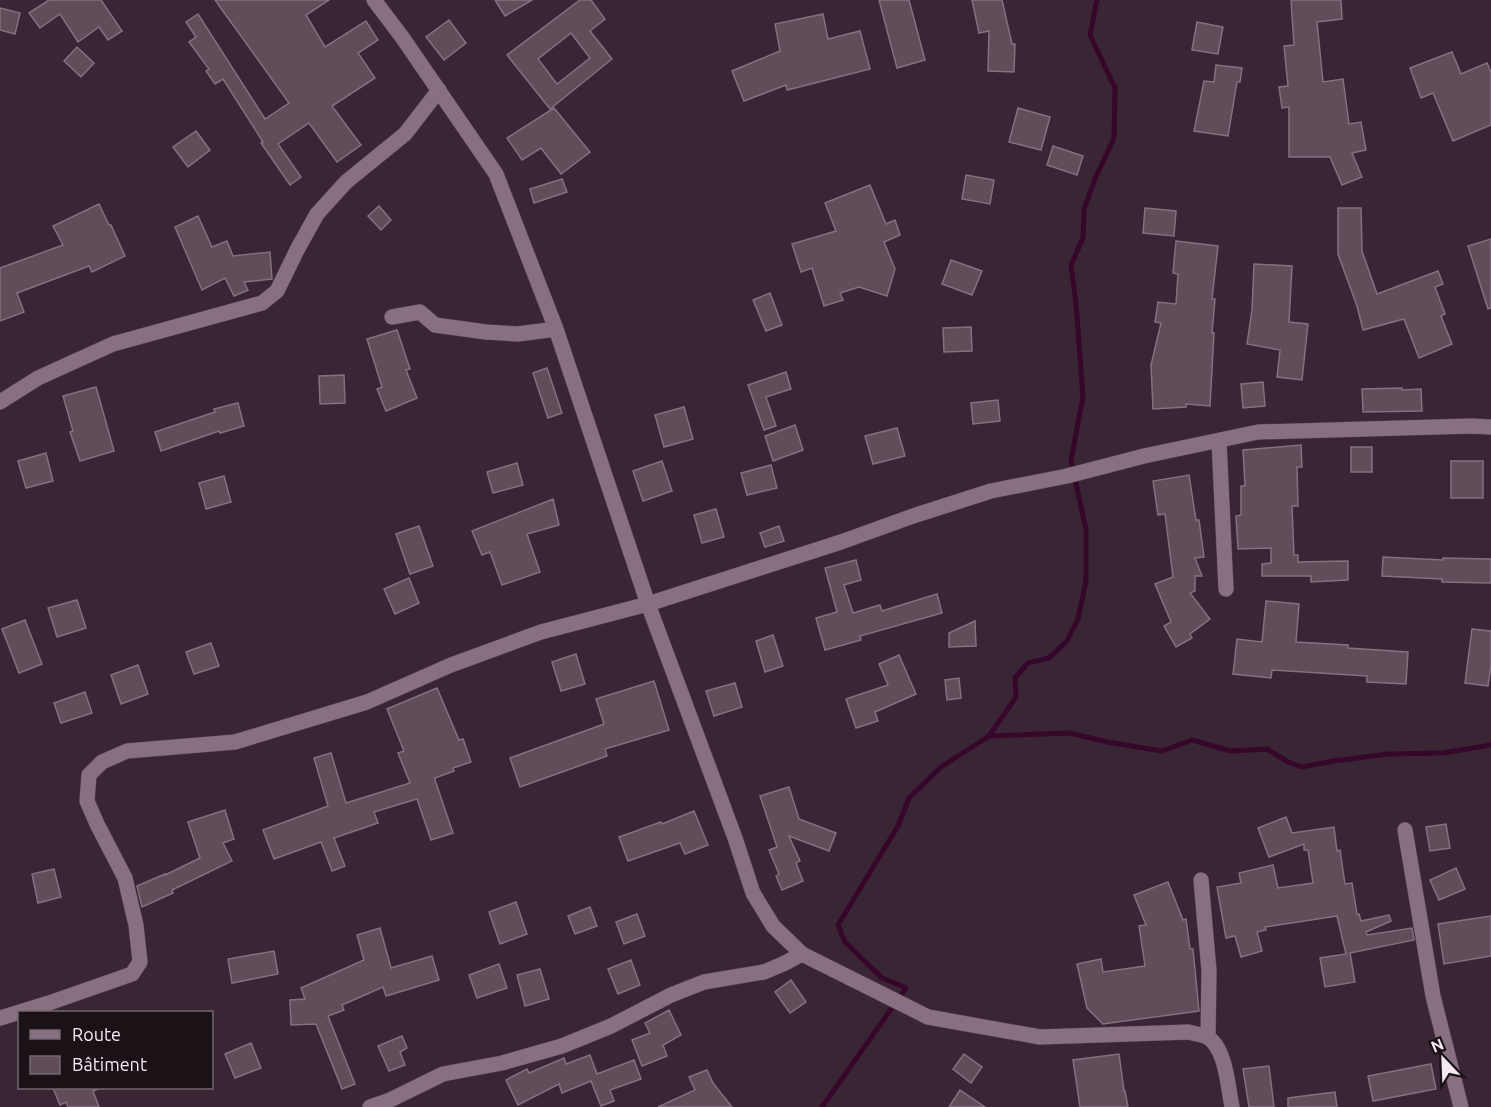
<svg xmlns="http://www.w3.org/2000/svg" width="1491" height="1107" font-family="Ubuntu,sans-serif">
<style>
.lines{fill:none;stroke-linecap:round;stroke-linejoin:round}
.stream{stroke:#36072b;stroke-width:5}
.building{fill:#614c5a;stroke:#876f7f;stroke-width:1.5;fill-rule:evenodd}
.minor-casing{stroke:#53424e;stroke-width:16}
.minor{stroke:#887080;stroke-width:15}
</style>
<rect width="100%" height="100%" fill="#392533"/>
<g class="lines">
<g class="stream">
<path d="M989 736 1070 733 1107 742 1162 751 1192 740 1231 751 1267 749 1288 762 1301 767 1334 761 1388 754 1443 753 1491 745"/>
<path d="M822 1107 906 988 895 983 882 978 845 942 838 925 898 826 909 798 941 767 989 736 1016 697 1015 678 1028 663 1049 658 1067 641 1078 619 1086 581V530L1071 460 1083 397 1076 304 1071 265 1083 238 1084 209 1095 179 1114 138 1115 88 1090 35 1097 0"/>
</g>
</g>
<g class="building">
<path d="M49 0H101L122 31 108 40 99 27 78 42 60 14 40 28 29 13Z"/>
<path d="M215 0H329L306 15 325 47 366 21 378 40 358 53 375 78 332 106 361 145 337 162 309 123 278 144 301 177 290 185 261 143 263 142 223 79 215 84 206 71 209 69 189 42 196 37 186 22 198 14 265 119 289 103Z"/>
<path d="M495 0H532L505 16Z"/>
<path d="M580 0H591L605 19 590 31 612 59 550 109 507 55ZM571 33 590 58 557 84 538 59Z"/>
<path d="M879 0H909L925 60 897 68Z"/>
<path d="M972 0H1002L1012 44H1015L1014 72 988 71 989 31 979 33Z"/>
<path d="M1291 0H1341L1342 19 1317 22 1323 82 1343 79 1349 124 1361 122 1366 150 1352 153 1362 177 1342 185 1330 157H1289V107L1282 108 1279 87 1288 86 1284 46 1294 45Z"/>
<path d="M0 8 20 13 15 34 0 30Z"/>
<path d="M823 14 828 39 860 31 870 69 787 90 786 85 744 101 732 71 780 51 775 24Z"/>
<path d="M449 20 466 43 444 60 426 37Z"/>
<path d="M1197 22 1223 27 1218 54 1192 50Z"/>
<path d="M77 47 94 63 81 77 64 61Z"/>
<path d="M1452 52 1461 74 1487 63 1491 72V125L1453 141 1433 93 1421 98 1410 68Z"/>
<path d="M1216 65 1242 68 1240 82H1237L1228 136 1194 131 1204 81 1214 82Z"/>
<path d="M554 108 590 152 561 174 541 148 522 160 507 138Z"/>
<path d="M1018 108 1050 117 1041 150 1009 142Z"/>
<path d="M196 131 210 150 188 167 173 147Z"/>
<path d="M1053 146 1083 156 1077 175 1047 165Z"/>
<path d="M966 175 994 180 990 204 962 199Z"/>
<path d="M562 179 567 192 534 203 530 189Z"/>
<path d="M870 185 886 224 895 220 900 235 884 242 895 269 887 296 859 287 840 293 843 300 824 306 812 268 801 272 792 244 836 231 825 203Z"/>
<path d="M99 204 109 225H111L125 256 92 272 89 266 17 293 24 312 0 321V268L63 245 53 226Z"/>
<path d="M379 206 391 220 381 230 368 216Z"/>
<path d="M1145 208 1176 211 1174 236 1143 233Z"/>
<path d="M1338 208H1361L1362 251 1377 294 1438 271 1443 284 1435 287 1445 314 1441 316 1452 344 1419 358 1404 319 1363 330 1357 306 1338 254Z"/>
<path d="M198 216 212 247 227 241 233 256 270 252 272 279 244 282 248 290 234 296 225 278 202 290 175 227Z"/>
<path d="M1491 239V308L1488 309 1468 246Z"/>
<path d="M1176 241 1218 246 1212 299H1215L1212 333H1214L1210 406 1186 404V407L1153 409 1151 365 1161 323 1155 322 1158 302 1176 304 1178 274 1173 273Z"/>
<path d="M951 260 982 271 972 295 942 284Z"/>
<path d="M1254 264 1292 266 1289 322 1308 324 1302 380 1277 377 1280 350 1247 344 1252 310Z"/>
<path d="M770 293 782 325 766 331 753 300Z"/>
<path d="M971 327 972 351 944 352 943 328Z"/>
<path d="M397 330 410 369 406 370 417 398 386 411 377 389 382 387 367 339Z"/>
<path d="M547 368 562 413 548 418 533 373Z"/>
<path d="M786 372 791 389 766 397 776 426 764 430 748 385Z"/>
<path d="M344 375 345 403 320 404 319 376Z"/>
<path d="M1263 382 1265 406 1243 408 1241 384Z"/>
<path d="M96 387 114 451 80 461 70 432 73 431 63 396Z"/>
<path d="M1402 388V390L1421 389 1422 411 1363 412 1362 389Z"/>
<path d="M998 400 1000 421 973 424 971 403Z"/>
<path d="M238 403 244 426 220 433 219 431 161 451 155 432 215 412 214 409Z"/>
<path d="M684 407 693 439 664 447 655 415Z"/>
<path d="M795 425 803 450 773 461 765 436Z"/>
<path d="M897 428 905 456 873 464 865 436Z"/>
<path d="M1301 445 1302 467H1297L1298 506H1292L1294 555H1298V562L1348 561V580L1311 582V576H1262V564L1271 563V548L1238 549 1236 516 1241 515V486H1245L1243 450Z"/>
<rect x="1351" y="447" width="21" height="25"/>
<path d="M46 453 53 481 26 488 18 461Z"/>
<path d="M662 461 672 491 643 501 633 471Z"/>
<rect x="1451" y="461" width="32" height="37"/>
<path d="M517 463 523 485 493 493 487 472Z"/>
<path d="M771 465 777 488 747 495 741 473Z"/>
<path d="M1189 475 1196 520H1199L1204 557 1195 558 1202 576H1195V591L1190 593 1210 619 1190 634 1192 638 1176 647 1164 626 1171 622 1155 584 1173 577 1165 514 1158 515 1153 481Z"/>
<path d="M224 476 231 502 206 509 199 483Z"/>
<path d="M553 499 559 525 527 534 540 572 502 585 490 552 482 555 472 531Z"/>
<path d="M716 509 724 537 702 543 694 515Z"/>
<path d="M419 526 433 566 410 574 396 534Z"/>
<path d="M779 526 784 541 765 547 760 533Z"/>
<path d="M1383 557 1443 560V558L1491 559V583L1442 582V579L1382 576Z"/>
<path d="M856 560 861 580 844 585 853 613 880 605 882 611 937 594 942 613 860 636 861 640 825 650 816 618 837 612 825 568Z"/>
<path d="M409 578 419 603 395 614 384 589Z"/>
<path d="M77 600 86 628 57 637 48 608Z"/>
<path d="M1266 601 1299 604 1296 642 1348 645V648L1408 652 1406 684 1367 682V676L1272 670 1271 678 1233 674 1237 639 1262 642Z"/>
<path d="M25 620 42 664 19 673 2 629Z"/>
<path d="M975 621 976 646 949 647V633Z"/>
<path d="M1472 629 1491 631V665L1488 686 1465 683Z"/>
<path d="M773 635 783 666 765 672 756 641Z"/>
<path d="M211 643 219 666 194 674 186 652Z"/>
<path d="M576 654 585 684 561 691 552 662Z"/>
<path d="M899 655 916 694 875 712 878 721 856 728 846 699 888 685 879 664Z"/>
<path d="M138 665 148 694 121 704 111 675Z"/>
<path d="M959 678 961 698 947 700 945 680Z"/>
<path d="M654 681 669 730 605 749 607 756 520 787 510 758 604 724 596 699Z"/>
<path d="M735 683 742 707 714 716 706 691Z"/>
<path d="M437 688 459 740 463 739 471 762 453 768 454 771 435 778V780L453 833 431 840 417 799 374 812 378 823 334 838 345 866 332 871 321 842 274 859 263 830 328 806 314 758 331 753 346 803 410 783 398 753 404 751 387 709Z"/>
<path d="M85 692 92 713 61 723 54 703Z"/>
<path d="M789 787 799 819 836 833 829 851 789 836 800 861 796 863 803 881 782 890 776 876 779 874 769 850 777 847 760 796Z"/>
<path d="M225 810 234 839 223 843 232 861 172 890 173 893 142 907 137 886 165 874V875L200 858 188 822Z"/>
<path d="M694 811 708 845 685 854 680 843 628 861 619 837 661 822 662 824Z"/>
<path d="M1286 817 1292 833 1334 827 1337 851 1340 850 1345 884 1352 883 1357 914H1359L1361 921 1389 915 1391 921 1366 932 1367 935 1412 928 1414 940 1350 953 1355 982 1325 987 1320 958 1346 954 1337 916 1265 927 1266 930 1257 932 1262 951 1241 957 1235 936 1226 938 1217 887 1241 883 1239 873 1273 865 1278 888 1313 883 1308 850H1304V844L1269 857 1258 828Z"/>
<path d="M1446 824 1450 848 1430 851 1426 827Z"/>
<path d="M1456 868 1465 889 1439 900 1430 880Z"/>
<path d="M54 869 61 897 38 903 32 874Z"/>
<path d="M1168 882 1183 920 1186 919 1190 949H1193L1199 1011 1103 1024 1087 1008 1077 964 1101 959 1103 972 1145 966 1139 926 1146 925 1134 895Z"/>
<path d="M516 902 527 934 500 944 489 912Z"/>
<path d="M590 907 597 926 575 934 568 916Z"/>
<path d="M637 914 645 936 624 944 616 922Z"/>
<path d="M1491 916V956L1444 964 1438 924Z"/>
<path d="M380 928 391 968 432 956 439 980 386 996 383 987 342 1005 344 1010 328 1016 355 1084 342 1089 316 1024 291 1025 290 1000 305 999 301 988 364 960 357 935Z"/>
<path d="M274 951 278 974 232 983 228 959Z"/>
<path d="M631 960 640 985 618 994 608 969Z"/>
<path d="M499 964 507 988 477 998 469 975Z"/>
<path d="M540 969 549 999 525 1006 517 975Z"/>
<path d="M791 980 806 1002 790 1013 775 992Z"/>
<path d="M669 1010 681 1035 663 1045 667 1056 642 1066 632 1040 650 1033 645 1023Z"/>
<path d="M402 1036 407 1048 400 1052 405 1065 389 1071 378 1046Z"/>
<path d="M251 1043 261 1068 235 1078 225 1054Z"/>
<path d="M964 1054 982 1067 971 1083 953 1069Z"/>
<path d="M1119 1054 1124 1091H1125L1128 1107H1080L1073 1060Z"/>
<path d="M590 1055 597 1074 634 1060 641 1079 610 1090 614 1101 601 1106 591 1081 562 1093 559 1084 518 1105 506 1080 527 1069 529 1073 564 1058 566 1064Z"/>
<path d="M1431 1064 1436 1089 1373 1101 1368 1076Z"/>
<path d="M1269 1066 1274 1107H1249L1243 1069Z"/>
<path d="M707 1070 713 1083 732 1107H658L695 1090 689 1077Z"/>
<path d="M53 1088H101L93 1091 99 1107H68L66 1102 60 1105Z"/>
<path d="M960 1090 985 1107H949Z"/>
<path d="M1335 1092 1337 1107H1288V1098Z"/>
</g>
<g class="lines">
<defs>
<g id="minor">
<path d="M374 0 402 37 496 174 556 329 648 604 735 838 753 893 773 926 802 954 928 1017 1040 1037 1189 1032C1194 1034 1202 1034 1207 1037 1226 1047 1228 1088 1232 1107"/>
<path d="M392 317 420 312 435 325 486 332 518 334 556 329"/>
<path d="M0 402 38 378 113 344 262 303 277 291 297 250 317 214 346 182 405 134 439 90"/>
<path d="M1219 441 1226 589"/>
<path d="M1405 830 1433 996 1461 1107"/>
<path d="M1201 880 1209 971 1208 1037"/>
<path d="M0 1018 49 1003 132 974 140 962 136 925 125 878 97 824 87 801 89 775 102 762 127 751 235 742 367 702 451 665 541 632 648 604 841 542 913 516 991 491 1067 476 1144 456 1258 432 1471 426 1491 427"/>
<path d="M370 1107 390 1100 443 1074 502 1063 562 1046 611 1026 671 995 704 982 764 972 783 964 802 954"/>
</g>
</defs>
<use href="#minor" class="minor-casing"/>
<use href="#minor" class="minor"/>
</g>
<rect x="18" y="1011" width="195" height="78" fill="#1a1217" stroke="#72686e" stroke-width="1.5"/>
<rect x="30" y="1030" width="30" height="9" fill="#887080" stroke="#72686e" stroke-width="1.5"/>
<text x="72" y="1041" font-size="18" fill="#f6e8f1">Route</text>
<rect x="30" y="1056" width="30" height="18" fill="#614c5a" stroke="#72686e" stroke-width="1.5"/>
<text x="72" y="1071" font-size="18" fill="#f6e8f1">Bâtiment</text>
<g transform="translate(1443 1059) rotate(337)" stroke="#1a1217" stroke-width="4.5" paint-order="stroke">
<path d="M0-4.5L10 22L0 15L-10 22Z" fill="#f6e8f1"/>
<text y="-9" font-size="16" font-weight="bold" text-anchor="middle" fill="#f6e8f1">N</text>
</g>
</svg>
